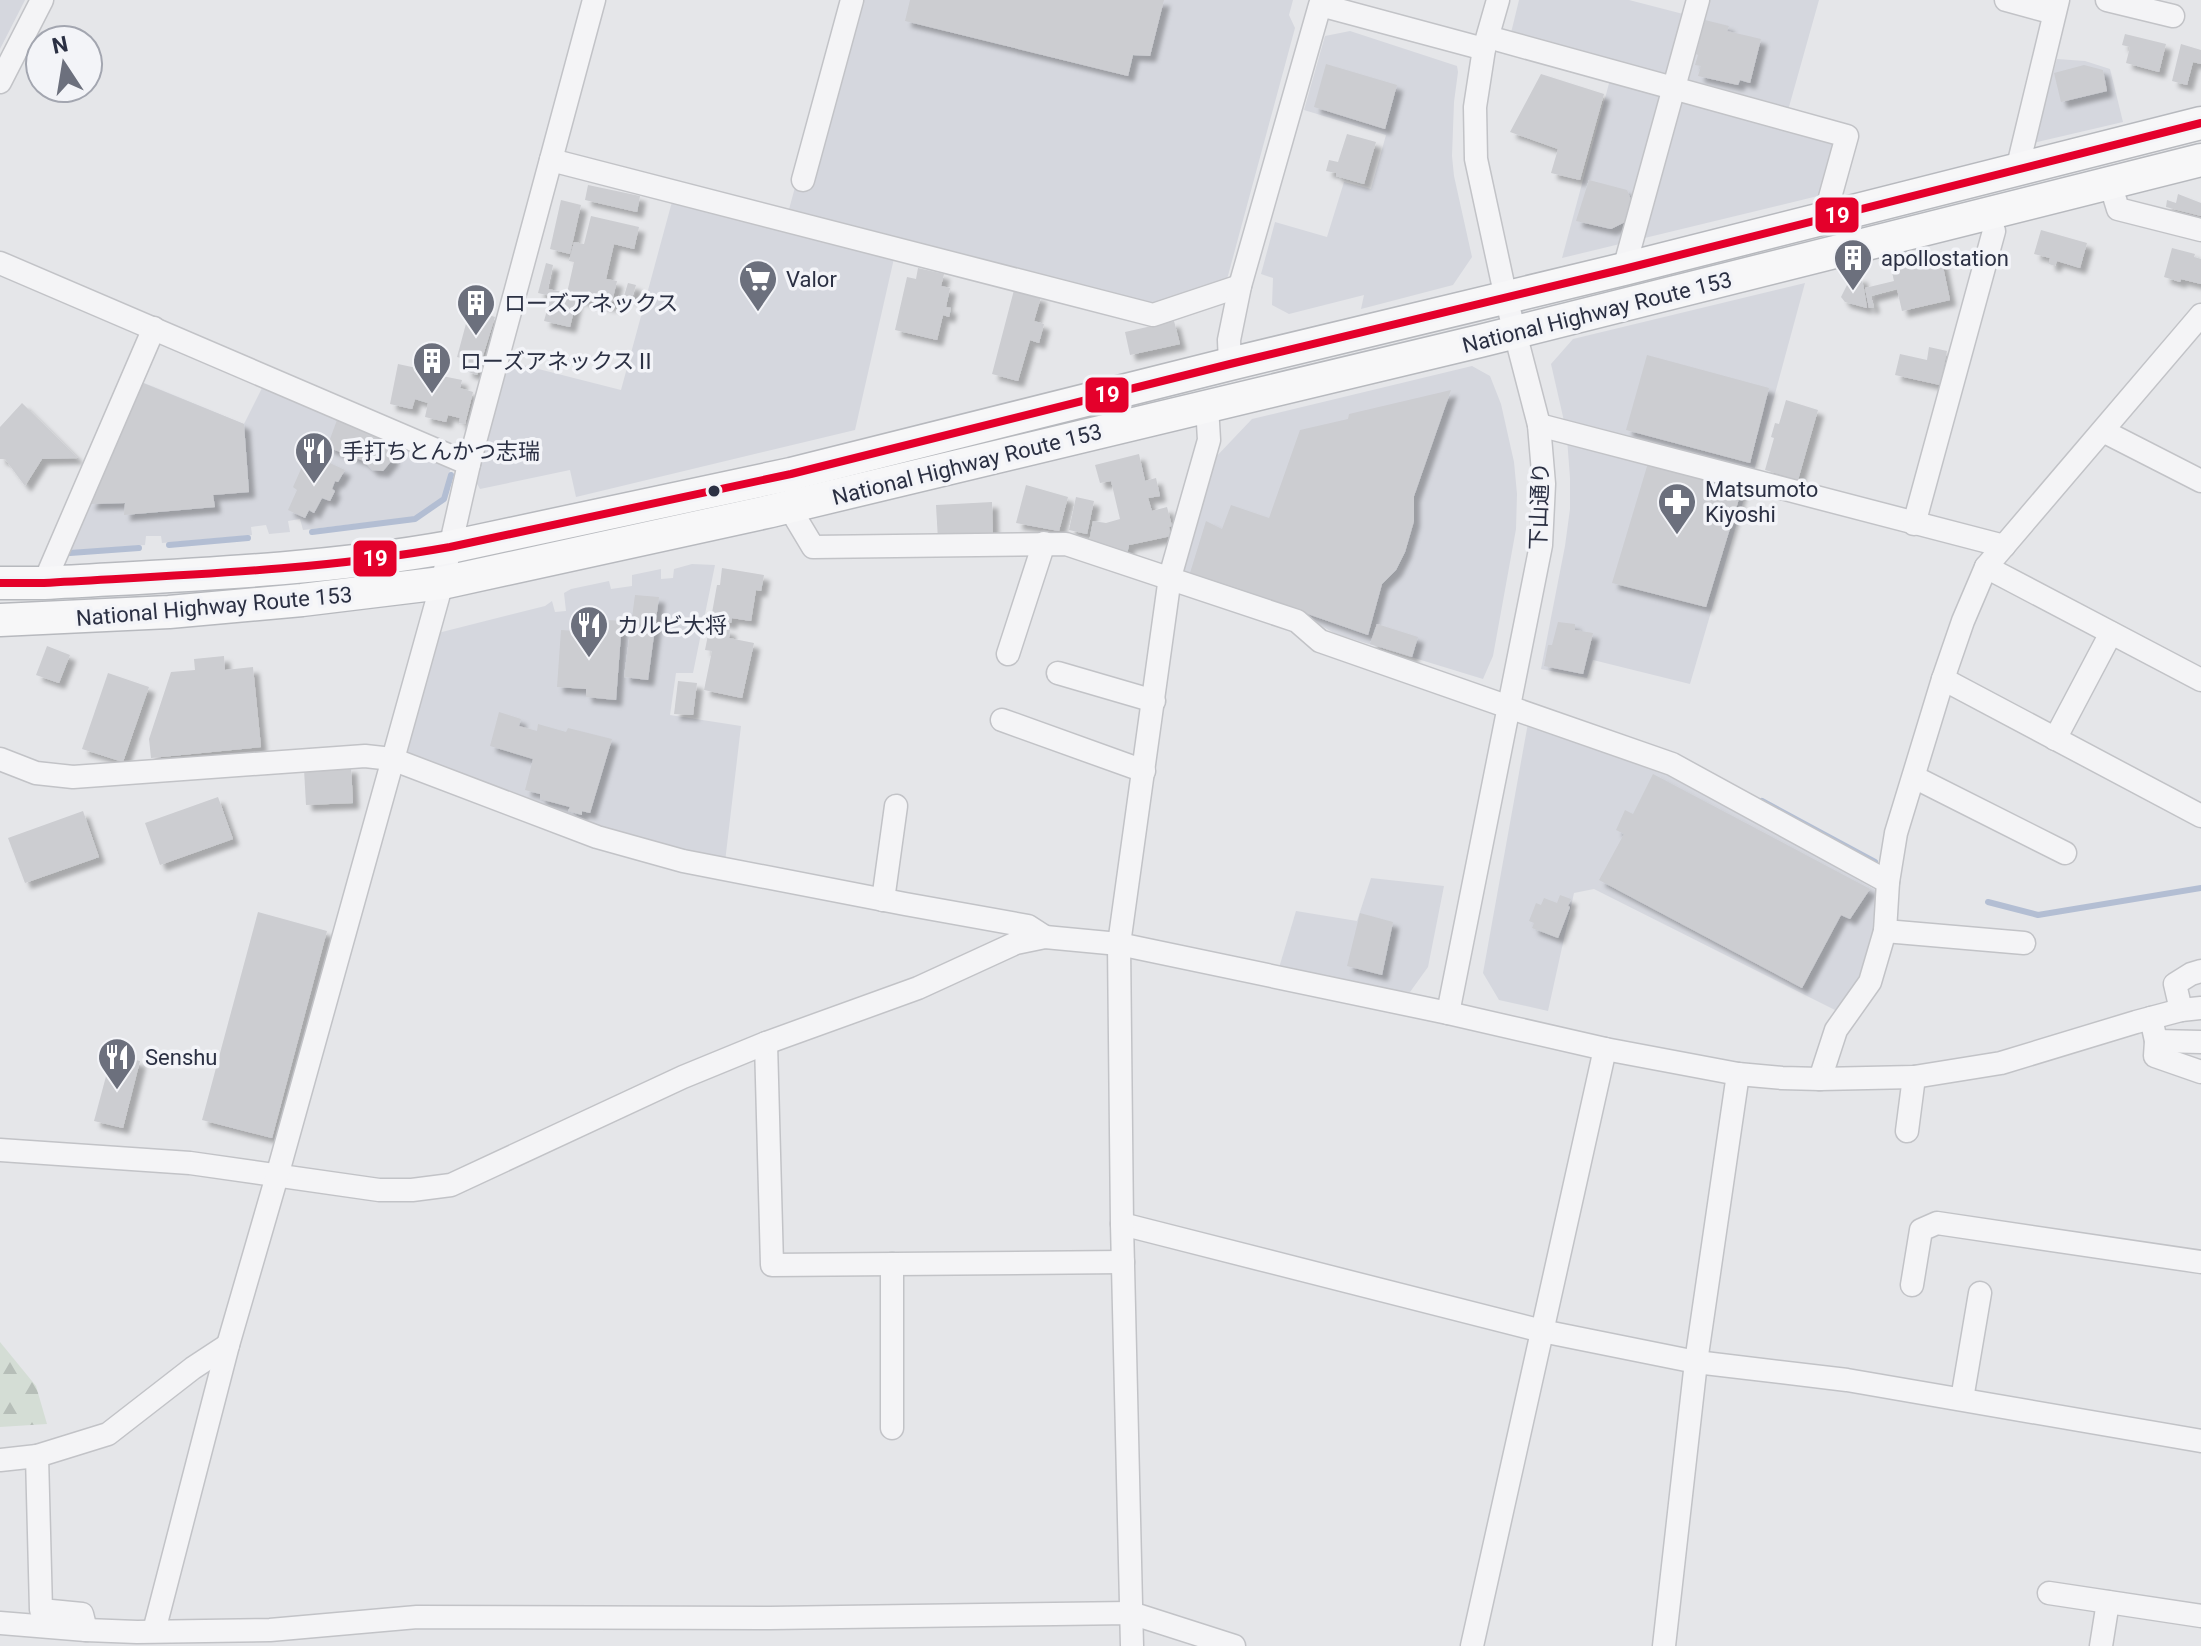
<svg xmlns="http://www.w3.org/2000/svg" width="2201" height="1646" font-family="Roboto,'Noto Sans JP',sans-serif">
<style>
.built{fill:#d5d7de}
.forest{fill:url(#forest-firs)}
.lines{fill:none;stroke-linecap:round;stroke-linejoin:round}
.stream{stroke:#b3bed3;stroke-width:6}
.building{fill:#cccdd1;filter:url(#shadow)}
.minor-casing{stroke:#c2c3c7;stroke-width:25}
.highway-casing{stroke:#b7b9be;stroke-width:35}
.minor{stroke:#f4f4f6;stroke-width:22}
.highway{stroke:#f7f7f8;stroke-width:32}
.bus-1-casing{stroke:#f3f4f8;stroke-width:14}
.bus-1{stroke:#e4002b;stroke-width:8}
.bus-dot{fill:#2b3043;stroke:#f3f4f8;stroke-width:3}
.labels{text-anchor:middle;stroke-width:7;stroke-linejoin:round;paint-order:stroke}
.poi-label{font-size:22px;fill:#2b3043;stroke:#f3f4f8;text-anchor:start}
.street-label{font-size:22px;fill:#2b3043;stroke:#f3f4f8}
.line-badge{stroke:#f3f4f8;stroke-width:3}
.badge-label{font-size:22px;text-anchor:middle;font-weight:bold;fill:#fff}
</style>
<defs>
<pattern id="forest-firs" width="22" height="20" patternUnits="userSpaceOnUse" patternTransform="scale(2)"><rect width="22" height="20" fill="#d4ddd5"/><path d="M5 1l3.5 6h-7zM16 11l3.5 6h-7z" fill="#b6beb8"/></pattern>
<filter id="shadow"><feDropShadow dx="6" dy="6" stdDeviation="2" flood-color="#0004"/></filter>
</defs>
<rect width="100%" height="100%" fill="#e5e6e9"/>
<g class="built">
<path d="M0 0H25L0 49Z"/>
<path d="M846 0H1293L1289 15 1295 28 1226 283 1149 308 788 213Z"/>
<path d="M1519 0H1629L1687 15 1691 0H1819L1787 114 1510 37Z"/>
<path d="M1350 31 1457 66 1458 72 1454 102 1452 156 1454 176 1472 257 1453 285 1361 309 1364 295 1289 314 1272 305 1273 278 1261 274 1275 222 1327 237 1344 182 1371 189 1386 135 1304 110 1325 36Z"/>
<path d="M2057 59 2085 61 2110 69 2123 122 2033 143Z"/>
<path d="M1611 76 1838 139 1822 195 1562 258Z"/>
<path d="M673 198 895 254 855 430 576 497 570 470 480 489 473 477 507 361 621 390Z"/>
<path d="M1805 283 1754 471 1564 421 1551 364 1573 339Z"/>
<path d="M1472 366 1490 376 1501 404 1514 462 1517 494 1516 529 1493 656 1483 679 1336 634 1318 624 1179 576 1213 460 1252 419Z"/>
<path d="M137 380 244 424 264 384 451 467 442 498 414 517 303 530 300 519 288 521 290 532 269 534 266 525 251 527 252 535 162 543 161 536H146L145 545 66 551Z"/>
<path d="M1567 438 1748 485 1690 684 1593 660 1587 678 1541 669 1565 546 1570 509V478Z"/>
<path d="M692 564 715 565 693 673H676L670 715 741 726 725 862 680 858 404 758 438 633 545 606 552 601 555 612 566 611 564 593 571 589 609 581 611 589 632 586V575L661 569V579L673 578 674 569Z"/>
<path d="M1528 723 1638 761 1720 800 1879 892V927L1862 979 1837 1011 1594 889 1574 893 1548 1011 1499 1000 1483 973Z"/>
<path d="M1371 878 1444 886 1428 967 1410 992 1342 985 1278 971 1296 911 1357 921Z"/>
</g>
<path class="forest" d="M0 1342 36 1386 47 1424 0 1427Z"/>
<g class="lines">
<g class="stream">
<path d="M312 532 415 519 444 499 451 475"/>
<path d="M169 545 248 538"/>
<path d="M70 553 139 548"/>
<path d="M1762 801 1875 862"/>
<path d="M1988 902 2038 915 2201 888"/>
</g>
</g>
<g class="building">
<path d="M910 0H1164L1150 56 1133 55 1128 76 905 21Z"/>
<path d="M1705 20 1729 26 1727 31 1761 39 1750 83 1740 80 1738 85 1698 76 1701 66 1695 65 1698 55 1696 54Z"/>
<path d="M2125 34 2166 44 2159 72 2126 63 2130 47 2122 45Z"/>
<path d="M2181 44 2201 50V64L2193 62 2187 85 2172 81Z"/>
<path d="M1326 64 1397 85 1385 129 1314 107Z"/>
<path d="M2084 65 2103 70 2107 91 2061 102 2054 73Z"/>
<path d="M1541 74 1604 94 1580 180 1551 173 1558 149 1510 132Z"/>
<path d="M1347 134 1376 142 1364 184 1336 176V173L1326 171 1329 160 1338 162Z"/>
<path d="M1589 180 1627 190 1632 202 1627 221 1611 229 1576 221Z"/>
<path d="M588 185 640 196 637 212 585 200Z"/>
<path d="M2178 194 2201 203V216L2166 207 2167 200 2176 203Z"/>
<path d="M561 200 581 205 570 254 550 249Z"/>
<path d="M591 216 639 227 634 249 614 244 606 279 617 281 611 306 577 298 570 327 544 321 551 296 538 293 546 263 553 265 548 289 567 293 574 262 569 261 574 242 584 244Z"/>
<path d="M2041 230 2087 243 2080 268 2057 261 2055 266 2049 264 2050 258 2034 254Z"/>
<path d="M2172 248 2195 254 2194 257 2201 259V284L2181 279 2180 282 2164 277Z"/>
<path d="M1941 257 1950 300 1902 311 1897 289 1871 296 1874 307 1869 308 1865 288 1894 281 1891 268Z"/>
<path d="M918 268 944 274 941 286 950 288 946 307 951 308 949 317 943 315 937 340 895 330 907 277 916 279Z"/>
<path d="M1861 276 1864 289 1867 308 1845 302 1841 297 1850 279Z"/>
<path d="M628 283 636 285 632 298 624 296Z"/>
<path d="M1014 290 1041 297 1034 321 1044 324 1039 343 1030 340 1018 381 992 374Z"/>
<path d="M470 309 495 317 477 375 466 371 469 360 457 357Z"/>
<path d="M1174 321 1180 344 1130 355 1125 332Z"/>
<path d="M1929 347 1947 351 1940 385 1895 375 1900 354 1927 360Z"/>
<path d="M1647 355 1769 388 1750 463 1626 430Z"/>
<path d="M398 364 426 370 427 373 462 380 460 388 473 392 465 424 459 423 460 418 448 415 446 422 425 417 428 403 415 399 412 409 390 404Z"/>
<path d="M143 383 244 424 249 492 213 495 215 507 124 515 125 503 89 504Z"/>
<path d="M1451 390 1414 496V521L1405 552 1396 570 1382 584 1368 635 1190 573 1206 521 1222 529 1231 505 1269 518 1300 430 1348 419 1349 414Z"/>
<path d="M1786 400 1818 410 1798 480 1765 470 1774 438 1771 437 1775 423 1779 424Z"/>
<path d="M22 403 78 458 42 459 25 486 5 459H0V427Z"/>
<path d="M337 420 393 445 391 450 393 459 383 471 372 470 364 461 327 447Z"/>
<path d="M308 453 345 470 338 482 335 481 332 489 335 491 330 501 322 498 314 513 309 510 305 518 288 510 297 490 293 487Z"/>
<path d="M1139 454 1145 481 1156 478 1160 496 1148 498 1152 511 1167 507 1172 526 1169 527 1171 536 1129 545 1127 554 1088 547 1093 521 1106 523 1120 519 1111 481 1100 483 1095 465Z"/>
<path d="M1648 463 1742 489 1706 607 1612 583Z"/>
<path d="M1026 485 1068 497 1059 531 1016 523Z"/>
<path d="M1076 497 1094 501 1087 534 1069 530Z"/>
<path d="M992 502 993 538 938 540 936 505Z"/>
<path d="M722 568 764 575 761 591 756 590 751 621 732 618 731 623 717 621 718 614 712 613 717 585H720Z"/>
<path d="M635 595 659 597 648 680 624 677Z"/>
<path d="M578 618 622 621 616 700 586 697V689L557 687 561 630 578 631Z"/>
<path d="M1558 622 1575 624V630L1593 633 1583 674 1544 666 1548 645H1552Z"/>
<path d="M1377 624 1418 637 1412 657 1370 644Z"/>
<path d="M710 625 730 630 729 638 754 643 742 698 704 690 712 651 705 650Z"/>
<path d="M47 646 70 655 59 683 36 675Z"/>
<path d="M224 656 225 670 253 667 261 747 151 758 149 739 171 672 195 670 194 659Z"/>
<path d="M108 673 149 687 123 762 82 749Z"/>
<path d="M678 681 697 683 693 715 674 714Z"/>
<path d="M499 712 521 719 519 726 537 731 538 724 566 732 568 728 612 739 590 813 582 811V815L568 811 570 807 540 799V794L525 790 533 759 490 746Z"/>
<path d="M351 767 353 803 306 805 304 769Z"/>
<path d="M1653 774 1870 889 1850 919 1841 915 1802 988 1599 880 1624 834 1616 830 1625 810 1633 814Z"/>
<path d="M218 797 233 839 160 865 145 823Z"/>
<path d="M83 811 99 857 25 883 8 838Z"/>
<path d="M1560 895 1571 899 1568 906 1570 907 1558 938 1532 928 1534 923 1529 921 1536 903 1541 905 1544 898 1557 903Z"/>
<path d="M258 912 327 931 272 1138 202 1120Z"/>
<path d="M1360 913 1393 922 1382 975 1347 966Z"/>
<path d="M112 1054 140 1061 123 1128 94 1121Z"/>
</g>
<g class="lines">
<defs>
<g id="minor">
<path d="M2006 0 2054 13"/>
<path d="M2107 0 2173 16"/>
<path d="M1488 37 1847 136 1824 219"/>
<path d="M0 82 42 0"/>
<path d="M551 160 1153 315 1240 286"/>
<path d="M2017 170 2058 0"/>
<path d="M803 180 852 0"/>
<path d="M2110 183 2118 209 2201 230"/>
<path d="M0 263 469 464"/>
<path d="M1624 269 1698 0"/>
<path d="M1230 364 1229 340 1240 286 1320 5 1484 49"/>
<path d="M1539 425 2004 546"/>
<path d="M2103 431 2201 481"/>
<path d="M789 507 813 547 1066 544 1297 621 1320 641 1672 764 1888 882"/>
<path d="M1914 524 1994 231"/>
<path d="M1986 567 2201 680"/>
<path d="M44 583 154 328"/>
<path d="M1008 654 1044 543"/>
<path d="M1058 673 1154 701"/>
<path d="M1943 679 2201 816"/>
<path d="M1002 720 1144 771"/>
<path d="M2055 739 2111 633"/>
<path d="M0 759 36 773 73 777 365 756 392 759 597 837 683 861 905 904 1028 926 1045 937"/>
<path d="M1914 777 2065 853"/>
<path d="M883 900 896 806"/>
<path d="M1885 931 2024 943"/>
<path d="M2181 1010 2175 984 2191 974 2201 971"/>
<path d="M1448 1013 1541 545 1544 484 1539 425 1506 298 1476 159 1475 107 1484 49 1498 0"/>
<path d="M2151 1018 2156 1041 2155 1056 2201 1072"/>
<path d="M2156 1041 2201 1042"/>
<path d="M766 1043 772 1265 1123 1262"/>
<path d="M1820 1079 1836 1030 1870 982 1885 931 1888 882 1896 833 1943 679 1963 621 1986 567 2201 315"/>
<path d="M1907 1131 1914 1077"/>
<path d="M0 1150 190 1163 379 1190H412L451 1185 683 1077 766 1043 918 988 1016 943 1045 937 1119 944 1448 1013 1605 1049 1738 1074 1782 1078 1820 1079 1914 1077 2001 1063 2136 1022 2181 1010 2201 1008"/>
<path d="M1122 1224 1542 1331 1696 1362 1847 1380 2201 1441"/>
<path d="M1912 1285 1921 1230 1937 1223 2201 1262"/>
<path d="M1962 1399 1980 1293"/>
<path d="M892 1428V1264"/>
<path d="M37 1456 41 1610 82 1614 86 1630"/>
<path d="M0 1460 37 1456 108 1434 193 1368 228 1345"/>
<path d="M2049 1593 2201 1616"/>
<path d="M0 1623 86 1630 137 1632 270 1630 417 1617 770 1618 1131 1613 1234 1646"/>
<path d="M154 1631 228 1345 277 1176 442 583 469 464 594 0"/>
<path d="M1132 1646 1122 1224 1119 944 1170 577 1209 440 1207 406"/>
<path d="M1472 1646 1605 1049"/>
<path d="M1664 1646 1696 1362 1738 1074"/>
<path d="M2101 1646 2108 1602"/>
</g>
<g id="highway">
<path d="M0 583H44C180 575 316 571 450 547L791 474 1230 364 1624 269 2201 123"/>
<path d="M0 620 169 612 302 600 442 583 771 511 1480 341 2201 160"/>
</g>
</defs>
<use href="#minor" class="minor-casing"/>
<use href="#highway" class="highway-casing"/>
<use href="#minor" class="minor"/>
<use href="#highway" class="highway"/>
<defs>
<path id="bus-1" d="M0 583H44C180 575 316 571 450 547L791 474 1230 364 1624 269 2201 123"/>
</defs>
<use href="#bus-1" class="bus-1-casing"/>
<use href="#bus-1" class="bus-1"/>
</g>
<defs>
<symbol id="building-pin" viewBox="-11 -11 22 30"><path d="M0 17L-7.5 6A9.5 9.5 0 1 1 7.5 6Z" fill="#6c707d" stroke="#f3f4f8"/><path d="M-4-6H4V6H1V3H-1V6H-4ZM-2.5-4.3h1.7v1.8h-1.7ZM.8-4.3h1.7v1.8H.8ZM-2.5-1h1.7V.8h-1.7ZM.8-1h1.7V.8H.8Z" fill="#fff"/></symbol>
<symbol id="supermarket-pin" viewBox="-11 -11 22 30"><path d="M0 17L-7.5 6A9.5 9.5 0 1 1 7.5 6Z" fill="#6c707d" stroke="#f3f4f8"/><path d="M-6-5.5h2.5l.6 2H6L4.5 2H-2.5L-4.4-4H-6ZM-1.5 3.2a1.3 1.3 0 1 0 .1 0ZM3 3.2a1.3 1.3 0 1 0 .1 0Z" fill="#fff"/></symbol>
<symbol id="restaurant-pin" viewBox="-11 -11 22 30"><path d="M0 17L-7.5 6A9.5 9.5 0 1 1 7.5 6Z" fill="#6c707d" stroke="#f3f4f8"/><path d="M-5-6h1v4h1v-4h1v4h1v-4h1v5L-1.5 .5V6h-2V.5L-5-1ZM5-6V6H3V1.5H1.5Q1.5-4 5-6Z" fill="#fff"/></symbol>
<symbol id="pharmacy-pin" viewBox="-11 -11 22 30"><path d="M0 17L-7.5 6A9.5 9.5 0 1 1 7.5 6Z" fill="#6c707d" stroke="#f3f4f8"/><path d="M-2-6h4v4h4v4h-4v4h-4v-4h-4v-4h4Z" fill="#fff"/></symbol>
</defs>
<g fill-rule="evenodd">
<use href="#building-pin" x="1831" y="236" width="44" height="60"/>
<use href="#supermarket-pin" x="736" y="257" width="44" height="60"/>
<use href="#building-pin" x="454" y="281" width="44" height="60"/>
<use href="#building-pin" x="410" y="339" width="44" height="60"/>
<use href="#restaurant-pin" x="292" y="429" width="44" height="60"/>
<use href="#pharmacy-pin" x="1655" y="480" width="44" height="60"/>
<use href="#restaurant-pin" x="567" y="603" width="44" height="60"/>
<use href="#restaurant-pin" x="95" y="1035" width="44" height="60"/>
</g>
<circle class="bus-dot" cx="714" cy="491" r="7"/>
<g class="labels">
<g class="poi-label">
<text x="1881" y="266">apollostation</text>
<text x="786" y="287">Valor</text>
<text x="504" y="311">ローズアネックス</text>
<text x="460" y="369">ローズアネックスⅡ</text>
<text x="342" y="459">手打ちとんかつ志瑞</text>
<text x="1705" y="497">Matsumoto<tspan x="1705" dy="25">Kiyoshi</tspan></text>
<text x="617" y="633">カルビ大将</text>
<text x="145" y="1065">Senshu</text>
</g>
<g class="street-label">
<text transform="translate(1597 312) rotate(-14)" y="8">National Highway Route 153</text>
<text transform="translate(967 464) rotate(-14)" y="8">National Highway Route 153</text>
<text transform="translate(1539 506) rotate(-88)" y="8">下山通り</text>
<text transform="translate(214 606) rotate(-5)" y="8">National Highway Route 153</text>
</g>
</g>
<g class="line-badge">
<rect x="1814" y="196" width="46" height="38" rx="8" fill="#e4002b"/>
<rect x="1084" y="376" width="46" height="38" rx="8" fill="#e4002b"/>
<rect x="352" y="539" width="46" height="39" rx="8" fill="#e4002b"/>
</g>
<g class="badge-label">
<text x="1837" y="223">19</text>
<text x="1107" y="402">19</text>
<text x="375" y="566">19</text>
</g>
<g transform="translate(64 64) rotate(348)"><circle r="38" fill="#f3f4f8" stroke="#a3a6b0" stroke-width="2"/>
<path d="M0-6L14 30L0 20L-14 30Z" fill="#6c707d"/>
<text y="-12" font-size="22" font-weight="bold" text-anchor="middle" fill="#2b3043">N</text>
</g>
</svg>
